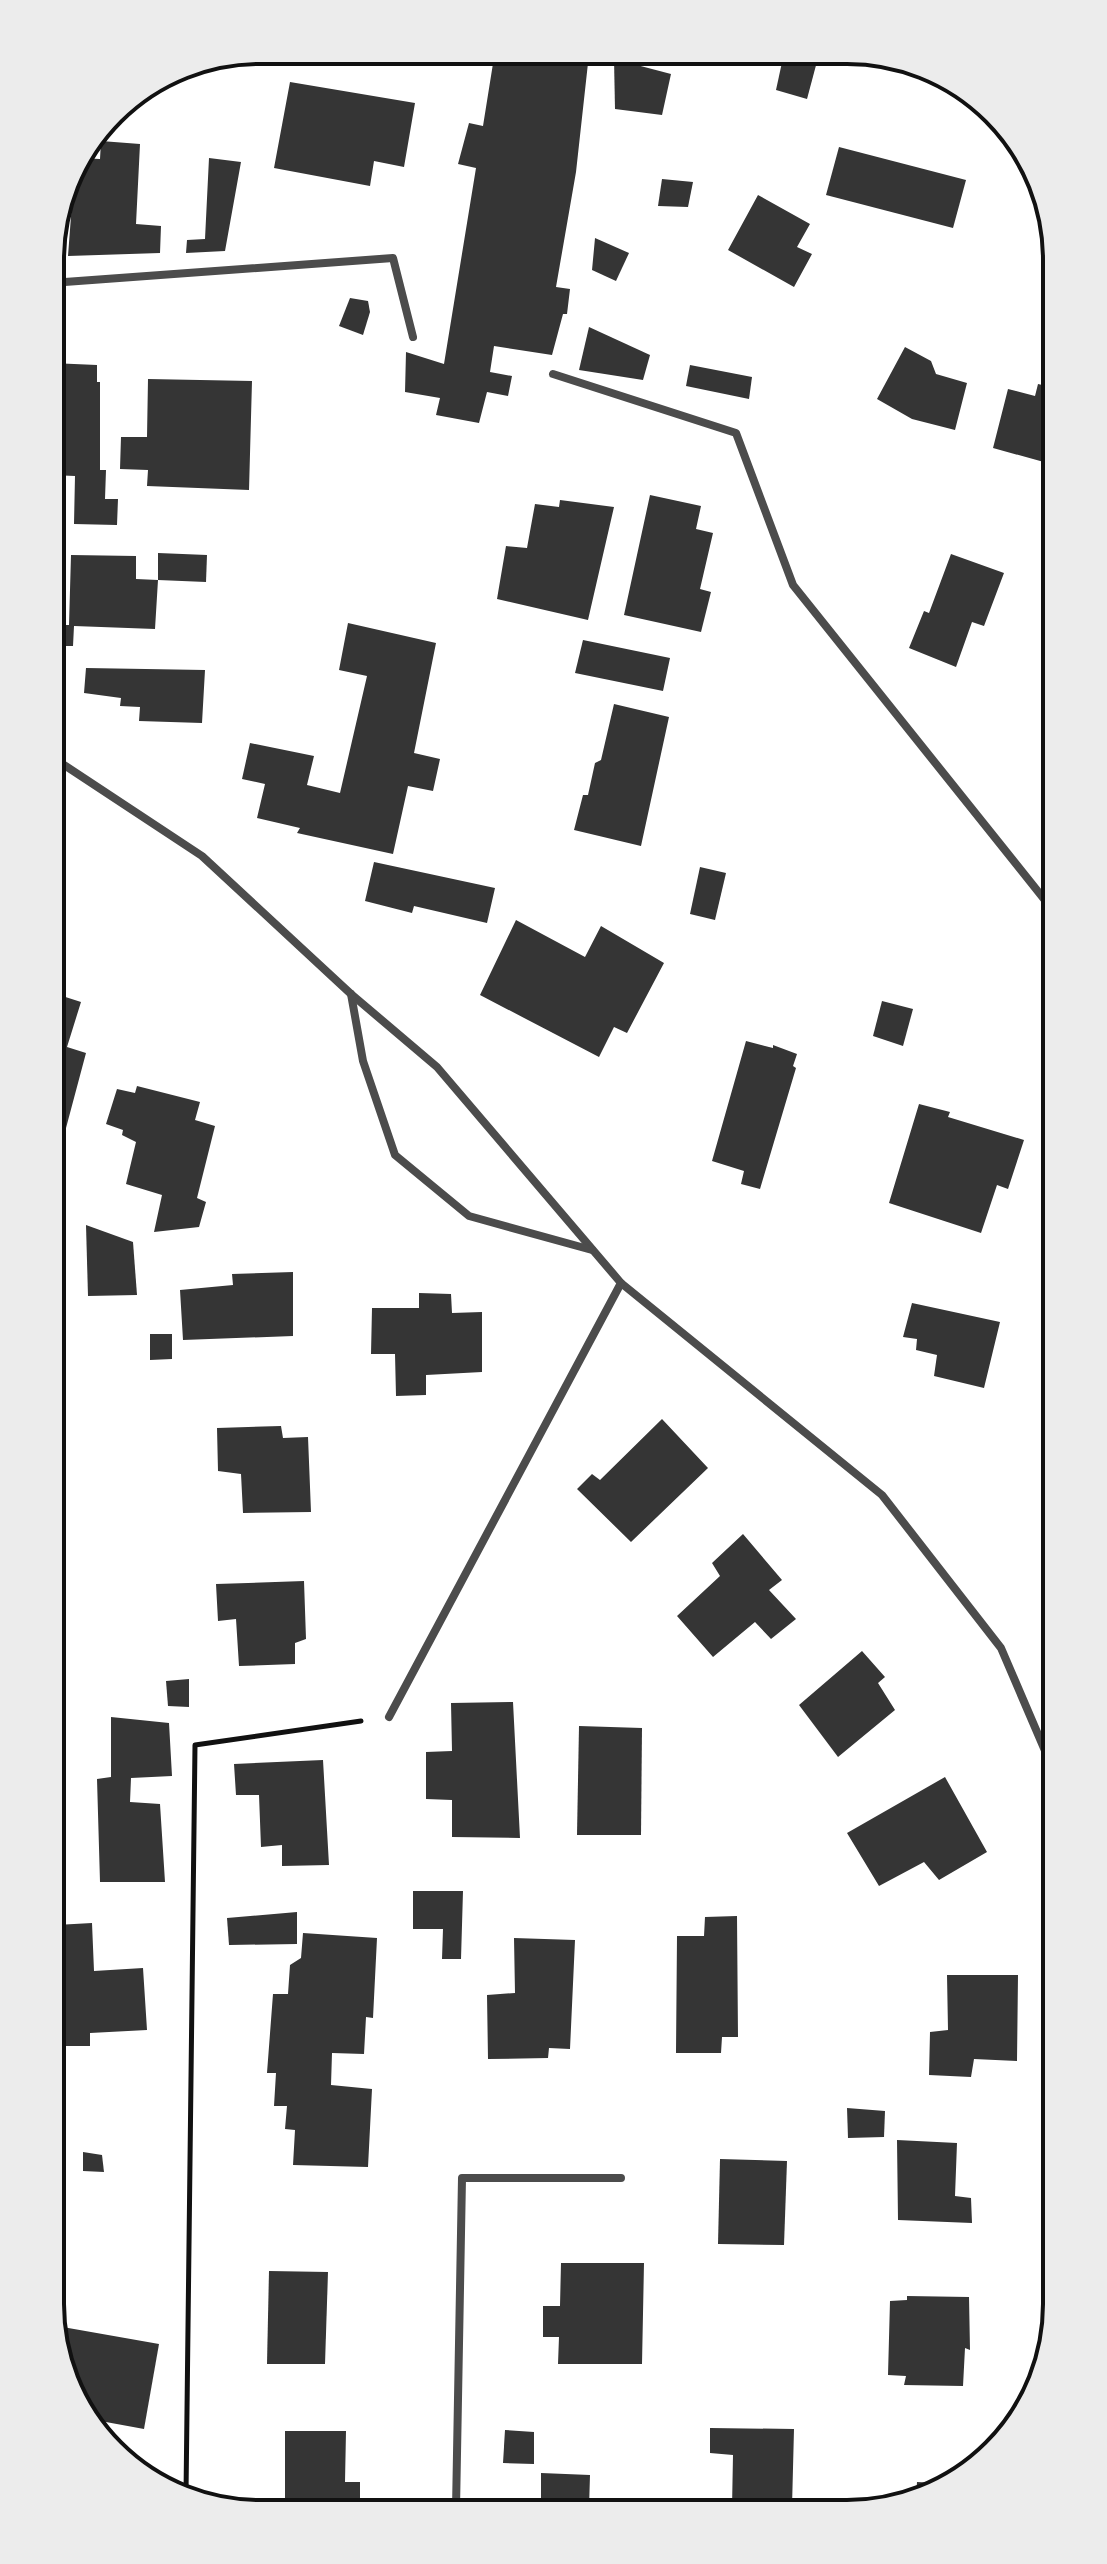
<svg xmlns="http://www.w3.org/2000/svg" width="1107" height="2564" font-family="'Work Sans',sans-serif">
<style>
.building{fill:#353535}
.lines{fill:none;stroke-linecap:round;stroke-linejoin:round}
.path{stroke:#111;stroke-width:5}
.minor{stroke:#4c4c4c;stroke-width:8}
.rim{fill:none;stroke:#111;stroke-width:4}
</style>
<rect width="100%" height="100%" fill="#fff"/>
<g class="building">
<path d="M495 51 589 54 576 172 556 287 570 289 567 314H563L552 355 494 346 490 372 512 376 508 396 487 392 479 423 436 415 440 398 405 392 406 352 444 364 476 168 458 164 469 123 483 126Z"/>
<path d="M784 53 819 54 807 99 776 90Z"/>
<path d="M614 59 671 74 662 115 615 109Z"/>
<path d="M290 82 415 103 404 167 374 161 370 186 274 168Z"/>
<path d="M101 141 140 144 136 224 161 226 160 253 68 256 75 163 79 158 100 159Z"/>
<path d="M839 147 966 180 953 228 826 195Z"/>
<path d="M209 158 241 162 225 251 186 253 187 240 205 239Z"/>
<path d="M662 179 693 182 688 207 658 206Z"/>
<path d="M758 195 810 224 797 247 812 254 794 287 728 250Z"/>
<path d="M595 238 629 253 616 281 592 270Z"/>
<path d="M350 298 368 301 370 312 363 335 339 326Z"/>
<path d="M589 327 650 355 643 380 579 370Z"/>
<path d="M905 347 931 361 936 374 967 383 955 430 912 419 877 399Z"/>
<path d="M51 363 97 365V382H100V470H106L105 499H118L117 525 74 524 75 476 51 475Z"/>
<path d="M690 365 752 377 749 399 686 386Z"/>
<path d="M148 379 252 381 249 490 147 486 148 470 120 469 121 437H147Z"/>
<path d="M1038 384 1051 387V464L993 448 1008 389 1035 396Z"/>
<path d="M650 495 701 506 696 529 713 533 700 589 711 592 701 632 624 615Z"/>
<path d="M560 500 614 507 588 620 497 599 506 546 527 548 535 504 559 507Z"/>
<path d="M158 553 207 555 206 582 158 580Z"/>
<path d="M951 554 1004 573 984 626 972 622 956 667 909 648 924 611 929 613Z"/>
<path d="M71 555 136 556V579L158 580 155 629 74 626 73 646H57L56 683H52V625H69Z"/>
<path d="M348 623 436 643 414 753 440 759 433 791 408 786 393 854 297 833 300 828 257 818 265 784 242 779 250 743 314 756 307 785 340 793 367 676 339 670Z"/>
<path d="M583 640 670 658 663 691 575 673Z"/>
<path d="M86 668 205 670 202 723 139 721 140 707 120 706 121 698 84 693Z"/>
<path d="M614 704 669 717 641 846 574 830 583 795H588L595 763 601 760Z"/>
<path d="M374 862 495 888 487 923 414 906 412 913 365 901Z"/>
<path d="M700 867 726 873 715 920 690 914Z"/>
<path d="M516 920 585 957 601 926 664 963 627 1033 614 1027 599 1057 480 995Z"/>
<path d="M53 993 81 1002 67 1047 86 1053 66 1128 53 1123Z"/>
<path d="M882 1001 913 1009 903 1046 873 1036Z"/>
<path d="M746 1041 773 1048V1045L797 1054 793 1066 796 1068 760 1189 741 1184 744 1171 712 1161Z"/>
<path d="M137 1086 200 1102 195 1120 215 1126 197 1198 206 1202 199 1227 154 1232 162 1195 126 1184 136 1142 122 1135 123 1130 106 1124 117 1089 135 1093Z"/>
<path d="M919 1104 950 1112 948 1117 1024 1140 1008 1189 997 1185 981 1233 889 1203Z"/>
<path d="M86 1225 133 1242 137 1295 88 1296Z"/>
<path d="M293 1272V1336L183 1340 180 1290 233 1285 232 1274Z"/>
<path d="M419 1293 451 1294 452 1313 482 1312V1372L426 1375V1395L396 1396 395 1354H371L372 1308H419Z"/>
<path d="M912 1303 1000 1322 984 1388 934 1376 937 1355 916 1350 917 1339 903 1337Z"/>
<path d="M150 1334H172V1359L150 1360Z"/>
<path d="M662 1419 708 1468 631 1542 577 1489 592 1474 600 1480Z"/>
<path d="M281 1426 283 1438 308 1437 311 1512 243 1513 241 1474 218 1471 217 1428Z"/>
<path d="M743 1534 782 1580 769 1590 796 1619 771 1639 755 1622 713 1657 677 1616 720 1576 712 1563Z"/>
<path d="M304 1581 306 1639 295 1643V1664L239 1666 236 1619 218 1621 216 1584Z"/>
<path d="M862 1651 885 1677 878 1683 895 1710 838 1757 799 1705Z"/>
<path d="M189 1679V1707L168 1706 166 1681Z"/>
<path d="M513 1702 520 1838 452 1837V1800L426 1799V1752L452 1751 451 1703Z"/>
<path d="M111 1717 169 1723 172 1776 131 1778 130 1802 160 1804 165 1882H100L97 1779 111 1777Z"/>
<path d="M579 1726 642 1728 641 1835H577Z"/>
<path d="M323 1760 329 1865 282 1866V1845L261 1847 259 1795H236L234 1764Z"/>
<path d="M945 1777 987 1852 939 1880 924 1862 879 1886 847 1833Z"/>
<path d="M413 1891H463L461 1959H442L443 1929H413Z"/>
<path d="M297 1912V1944L229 1945 227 1918Z"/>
<path d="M737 1916 738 2037H722L721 2053H676L677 1936H704L705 1917Z"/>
<path d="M92 1923 94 1971 143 1968 147 2030 90 2033V2046H56V1925Z"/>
<path d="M303 1933 377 1938 373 2018 366 2017 364 2054 332 2053 331 2085 372 2089 368 2167 293 2165 295 2130 285 2129 287 2106H274L276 2073H267L273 1994H288L290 1965 301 1958Z"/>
<path d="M514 1938 575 1940 570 2049 549 2048 548 2058 488 2059 487 1995 515 1993Z"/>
<path d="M947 1975H1018L1017 2061 974 2059 971 2077 929 2075 930 2032 948 2030Z"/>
<path d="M847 2108 885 2111 884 2137 848 2138Z"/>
<path d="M897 2140 957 2143 955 2196 971 2198 972 2223 898 2220Z"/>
<path d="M83 2152 102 2155 104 2172 83 2171Z"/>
<path d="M720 2159 787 2161 784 2245 718 2244Z"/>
<path d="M561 2263H644L642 2364H558L559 2337H543V2306H560Z"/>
<path d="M269 2271 328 2272 325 2364H267Z"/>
<path d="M907 2296 969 2297 970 2350 965 2348 963 2386 904 2385 906 2376 888 2375 890 2301 907 2300Z"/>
<path d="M57 2326 159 2344 144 2429 95 2420 57 2358Z"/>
<path d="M710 2428 794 2429 792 2507 732 2508 733 2455 710 2453Z"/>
<path d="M505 2430 534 2432V2464L503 2463Z"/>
<path d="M285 2431H346L345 2482H360V2509L285 2510Z"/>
<path d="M541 2473 590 2475 589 2508 531 2509V2503H541Z"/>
<path d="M917 2482 939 2483 916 2497Z"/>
</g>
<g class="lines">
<path class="path" d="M186 2494 195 1745 361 1721"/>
<g class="minor">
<path d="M51 283 393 258 413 337"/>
<path d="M553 374 736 433 793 585 1052 909"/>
<path d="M52 757 202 856 351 994 437 1067 621 1283 882 1495 1001 1648 1055 1774"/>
<path d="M351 994 363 1061 395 1155 469 1216 592 1250"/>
<path d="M389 1717 621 1283"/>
<path d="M456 2509 462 2178H621"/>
</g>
</g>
<path d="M0 0H1107V2564H0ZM260 64H847A196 196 0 0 1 1043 260V2304A196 196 0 0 1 847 2500H260A196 196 0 0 1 64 2304V260A196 196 0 0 1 260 64Z" fill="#ececec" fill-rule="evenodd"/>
<path class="rim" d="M260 64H847A196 196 0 0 1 1043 260V2304A196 196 0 0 1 847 2500H260A196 196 0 0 1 64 2304V260A196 196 0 0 1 260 64Z"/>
</svg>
